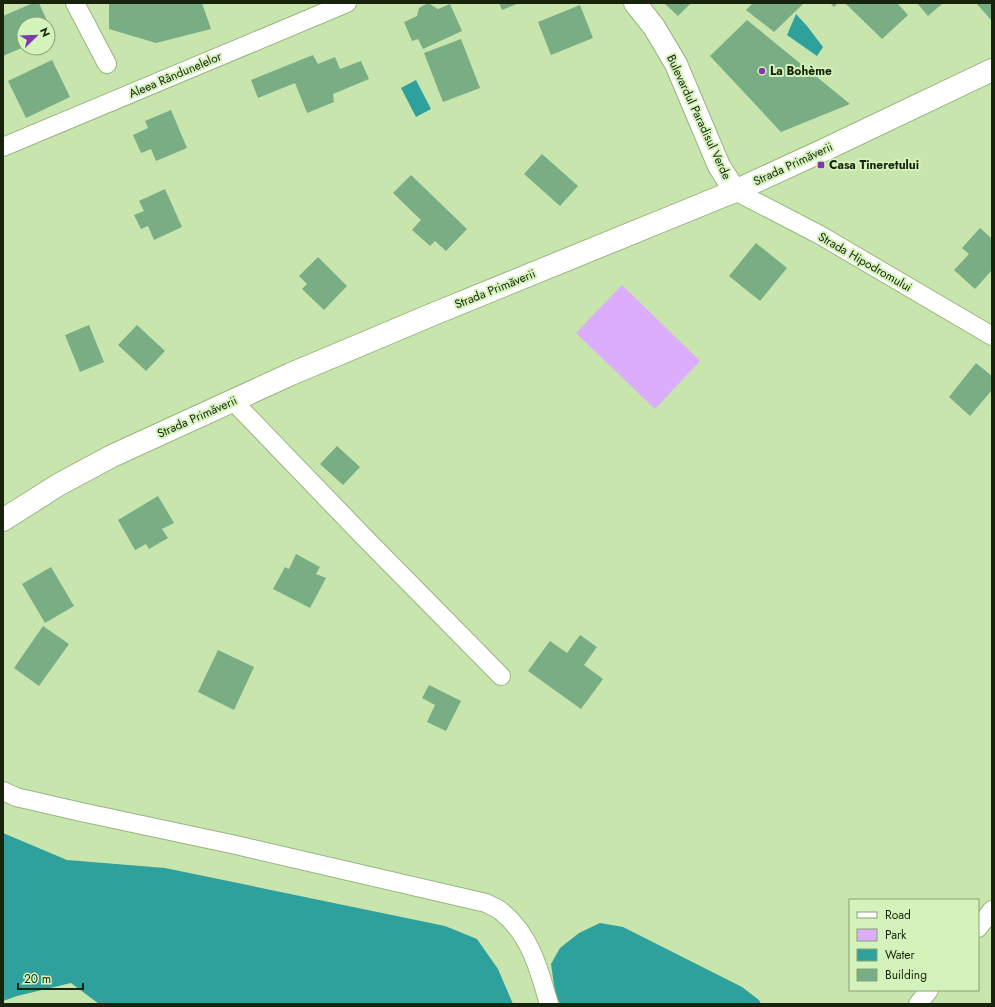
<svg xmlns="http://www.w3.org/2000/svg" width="995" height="1007" font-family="Jost,sans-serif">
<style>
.green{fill:#dcadfc}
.water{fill:#2fa19c}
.building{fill:#79ae85}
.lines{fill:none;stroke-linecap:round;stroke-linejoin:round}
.street-casing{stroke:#98b67f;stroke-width:20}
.secondary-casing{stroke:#98b67f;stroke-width:24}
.street{stroke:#fff;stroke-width:18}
.secondary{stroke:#fff;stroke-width:22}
.poi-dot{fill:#8339ab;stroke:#d4f3ba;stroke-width:1.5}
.labels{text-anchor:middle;stroke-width:4;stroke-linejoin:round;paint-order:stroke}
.poi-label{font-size:12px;font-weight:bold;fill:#18230e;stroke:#d4f3ba;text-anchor:start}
.street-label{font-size:12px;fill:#18230e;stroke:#d4f3ba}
</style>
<rect width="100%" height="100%" fill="#c7e5ad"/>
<path class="green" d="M622 285 700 361 655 409 576 333Z"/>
<g class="water">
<path d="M796 14 807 26 823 47 817 56 787 35Z"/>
<path d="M416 80 431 109 416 117 401 88Z"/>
<path d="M3 833 67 860 165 868 445 926 477 939 498 969 513 1004H99L71 983 17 996 3 1001Z"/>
<path d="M600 923 623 927 742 987 759 1000 761 1004H560L555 992 551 964 560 948 579 933Z"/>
</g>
<g class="building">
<path d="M33 3H39L53 34 48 36V24H24V47L3 56V16Z"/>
<path d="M109 3H202L211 29 156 43 109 29Z"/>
<path d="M428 3 438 9 450 4 462 31 423 49 418 39 412 41 404 22 417 16 419 8Z"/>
<path d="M499 3H519L502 10Z"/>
<path d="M664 3H691L678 16Z"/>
<path d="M753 3H804L774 32 746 10Z"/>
<path d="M830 3H838L834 7Z"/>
<path d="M845 3H897L908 15 882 39Z"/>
<path d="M917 3H943L928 16Z"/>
<path d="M976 3H992V21Z"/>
<path d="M580 5 593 38 551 55 538 22Z"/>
<path d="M747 20 850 104 781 132 710 56Z"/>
<path d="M461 39 480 88 443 102 424 53Z"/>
<path d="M313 55 318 64 335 57 340 69 361 61 369 79 333 94 334 102 307 113 295 83 258 98 251 80Z"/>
<path d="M52 60 70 97 26 118 8 81Z"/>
<path d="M171 110 187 148 156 161 151 149 141 153 133 135 148 128 145 121Z"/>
<path d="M542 154 578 186 560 206 524 174Z"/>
<path d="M411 175 467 229 446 251 435 241 430 246 412 230 421 220 393 193Z"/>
<path d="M165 189 182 227 154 240 148 226 141 229 134 215 144 211 139 201Z"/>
<path d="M980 228 992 239V270L975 289 954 270 969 254 962 248Z"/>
<path d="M756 243 787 268 760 301 729 276Z"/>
<path d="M318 257 347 286 324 310 302 289 307 284 299 276Z"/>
<path d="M89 325 104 362 80 372 65 335Z"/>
<path d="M137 325 165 351 146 371 118 345Z"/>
<path d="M976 363 992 376V390L970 416 949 397Z"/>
<path d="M337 446 360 467 343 485 320 464Z"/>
<path d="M158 496 174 523 162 529 168 538 149 549 146 544 135 550 118 520Z"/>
<path d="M296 554 320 567 316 574 326 578 310 608 273 589 285 567 289 569Z"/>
<path d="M51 567 74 606 45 623 22 584Z"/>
<path d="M43 626 69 644 39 686 14 668Z"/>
<path d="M580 635 597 647 584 665 603 679 581 709 528 671 550 641 567 653Z"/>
<path d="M218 650 254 667 234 710 198 692Z"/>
<path d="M429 685 461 701 446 731 427 722 435 705 422 698Z"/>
</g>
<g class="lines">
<defs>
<g id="street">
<path d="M75 3 107 64"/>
<path d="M3 147 347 3"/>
<path d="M735 191 820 235 992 336"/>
<path d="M233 401 364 537 501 676"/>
<path d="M3 791 16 797 81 812 236 845 486 903C491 906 498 908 502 912 531 936 539 970 549 1004"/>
<path d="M978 928 992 910"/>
<path d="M918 1004 929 990"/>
</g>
<g id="secondary">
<path d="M635 3 654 27 676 64 719 166 735 191"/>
<path d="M3 520 58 485 112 456 291 374 436 313 735 191 824 150 992 70"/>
</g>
</defs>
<use href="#street" class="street-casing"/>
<use href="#secondary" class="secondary-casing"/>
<use href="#street" class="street"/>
<use href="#secondary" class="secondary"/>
</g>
<g class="poi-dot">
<circle cx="762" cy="71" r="4"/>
<rect x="817" y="161" width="8" height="8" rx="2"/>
</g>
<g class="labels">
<g class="poi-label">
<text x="770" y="75">La Bohème</text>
<text x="829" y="169">Casa Tineretului</text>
</g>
<g class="street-label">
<text transform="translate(175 75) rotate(-23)" y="4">Aleea Rândunelelor</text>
<text transform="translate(699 117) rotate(65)" y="4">Bulevardul Paradisul Verde</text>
<text transform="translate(793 164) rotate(-25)" y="4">Strada Primăverii</text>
<text transform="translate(865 262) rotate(30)" y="4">Strada Hipodromului</text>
<text transform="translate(495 289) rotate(-22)" y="4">Strada Primăverii</text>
<text transform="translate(197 417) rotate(-24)" y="4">Strada Primăverii</text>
</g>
</g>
<rect width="995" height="1007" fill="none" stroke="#18230e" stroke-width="8"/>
<rect x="849" y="899" width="130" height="92" fill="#d4f3ba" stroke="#89a075"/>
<rect x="857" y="912" width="20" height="6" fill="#ffffff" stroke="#89a075"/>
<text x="885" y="919" font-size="12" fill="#18230e">Road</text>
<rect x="857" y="929" width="20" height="12" fill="#dcadfc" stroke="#89a075"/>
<text x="885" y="939" font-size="12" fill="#18230e">Park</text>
<rect x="857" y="949" width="20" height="12" fill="#2fa19c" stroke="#89a075"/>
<text x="885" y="959" font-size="12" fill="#18230e">Water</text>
<rect x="857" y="969" width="20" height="12" fill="#79ae85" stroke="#89a075"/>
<text x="885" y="979" font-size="12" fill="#18230e">Building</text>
<g transform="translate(36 36) rotate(67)"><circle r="19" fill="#d4f3ba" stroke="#89a075"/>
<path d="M0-3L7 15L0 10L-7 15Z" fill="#8339ab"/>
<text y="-6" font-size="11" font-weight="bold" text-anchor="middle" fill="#18230e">N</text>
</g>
<path d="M18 983v6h65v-6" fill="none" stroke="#18230e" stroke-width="2"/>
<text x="24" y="983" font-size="12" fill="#18230e" stroke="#d4f3ba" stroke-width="3" paint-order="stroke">20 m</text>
</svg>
